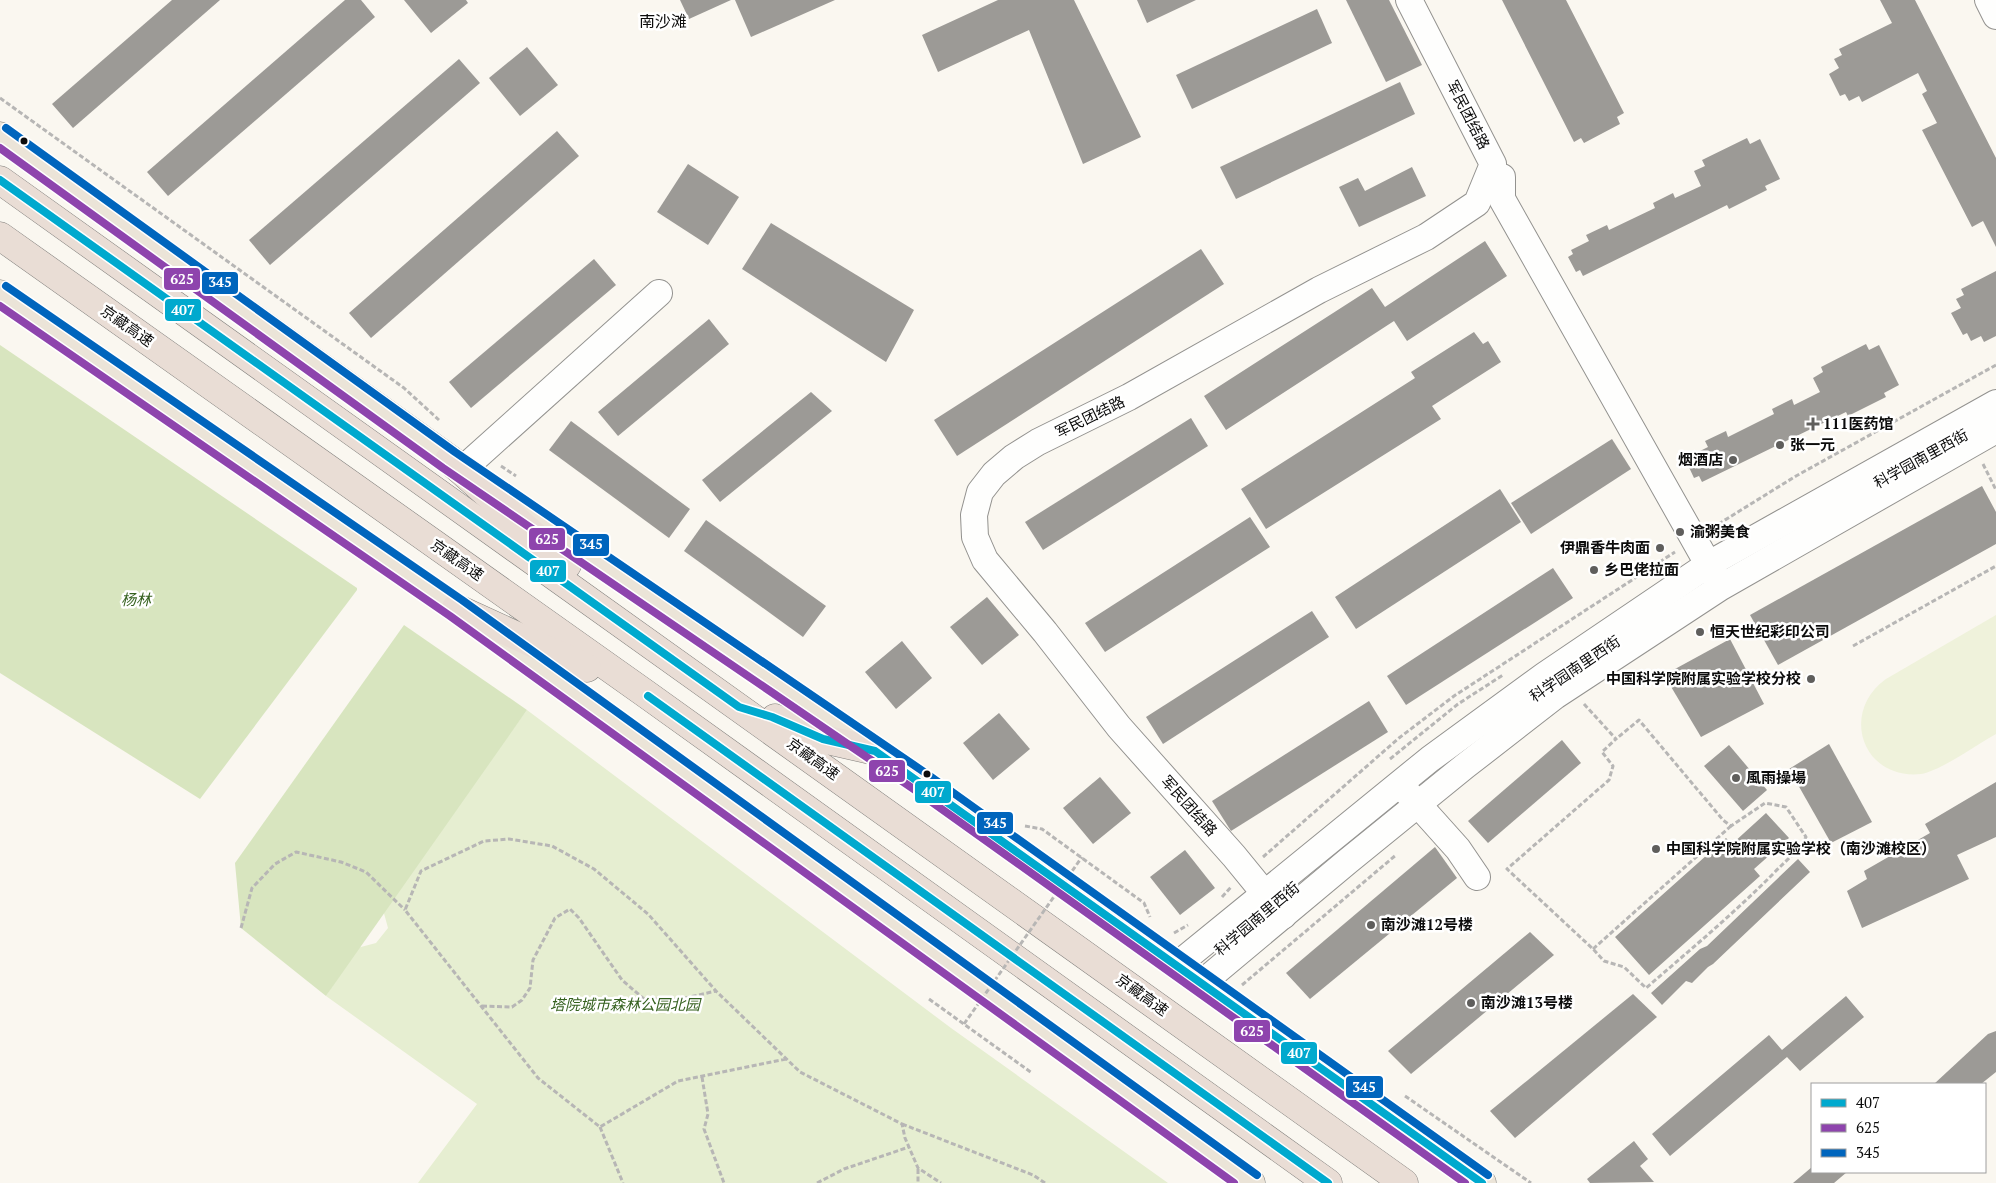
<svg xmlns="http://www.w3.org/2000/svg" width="1996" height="1183" font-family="'PT Serif','Noto Sans SC',serif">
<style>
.green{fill:#e6eed1}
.forest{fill:#d8e5bf}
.pitch{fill:#eff2db}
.building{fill:#9c9a96}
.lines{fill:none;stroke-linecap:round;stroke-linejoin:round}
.minor-casing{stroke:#93928f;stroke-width:28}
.major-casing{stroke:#807f7c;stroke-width:29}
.highway-casing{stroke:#807f7c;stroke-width:29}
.path{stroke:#b7b6b5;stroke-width:3;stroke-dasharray:5 2.5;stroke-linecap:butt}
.minor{stroke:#fefefd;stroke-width:26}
.major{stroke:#ebe4d8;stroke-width:28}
.highway{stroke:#e9ddd5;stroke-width:28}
.path-bridge{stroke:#b7b6b5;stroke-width:3;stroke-dasharray:5 2.5;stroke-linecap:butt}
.bus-1-casing{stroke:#fff;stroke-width:11}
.bus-2-casing{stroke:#fff;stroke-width:11}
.bus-3-casing{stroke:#fff;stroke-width:11}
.bus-1{stroke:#00a9ce;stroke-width:8}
.bus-2{stroke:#8e44ad;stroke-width:8}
.bus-3{stroke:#0065bd;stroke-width:8}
.bus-dot{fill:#0c0c0c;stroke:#fff;stroke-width:2}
.poi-dot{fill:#5f5e5c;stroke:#fff;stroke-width:2}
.labels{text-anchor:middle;stroke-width:5;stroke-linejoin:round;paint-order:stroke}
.street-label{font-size:15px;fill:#0c0c0c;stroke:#fff}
.poi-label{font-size:15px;font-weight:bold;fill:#0c0c0c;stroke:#fff;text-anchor:start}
.park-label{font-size:15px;font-style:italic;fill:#35611f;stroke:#fff}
.neighbourhood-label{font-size:16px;fill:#0c0c0c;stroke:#fff}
.line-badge{stroke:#fff;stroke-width:2}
.badge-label{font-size:14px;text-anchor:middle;font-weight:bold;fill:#fff}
</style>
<rect width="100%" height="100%" fill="#faf7f0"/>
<path class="green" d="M527 710 951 1028 1168 1183H418L477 1104 326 996 357 948 376 943 388 928 382 906Z"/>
<g class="forest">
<path d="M0 345 357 588V590L200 799 0 673Z"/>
<path d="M404 625 527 710 326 996 241 928 235 863Z"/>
</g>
<path class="pitch" d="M1996 615V734C1978 744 1940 771 1921 774 1863 780 1839 713 1886 679Z"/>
<g class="building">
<path d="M172 0H220L73 128 52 104Z"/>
<path d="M345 0H361L375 17 168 196 147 172Z"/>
<path d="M404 0H466L468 3 431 33Z"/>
<path d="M680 0H731L689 19Z"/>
<path d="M735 0H835L751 37Z"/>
<path d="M998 0H1074L1141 137 1083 164 1029 30 938 72 922 35Z"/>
<path d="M1137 0H1196L1147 23Z"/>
<path d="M1346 0H1389L1422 65 1386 82Z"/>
<path d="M1502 0H1566L1624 113 1617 117 1620 124 1584 143 1581 138 1574 142Z"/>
<path d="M1880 0H1915L1996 158V247L1983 221 1972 227 1922 130 1937 123 1922 94 1927 91 1918 73 1862 102 1859 96 1849 101 1845 94 1840 96 1829 74 1839 68 1834 59 1842 55 1839 49 1892 23Z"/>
<path d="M1317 9 1332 43 1192 109 1176 75Z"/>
<path d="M527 47 558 85 520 116 489 78Z"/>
<path d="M459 59 480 83 270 265 249 240Z"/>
<path d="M1400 82 1415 114 1236 199 1220 167Z"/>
<path d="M557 131 579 156 371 338 349 313Z"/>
<path d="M1747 138 1750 144 1760 139 1780 179 1765 186 1767 190 1729 209 1727 205 1583 276 1580 270 1576 272 1568 257 1573 254 1571 250 1589 241 1586 235 1607 225 1609 230 1655 208 1653 203 1673 193 1675 198 1701 186 1694 171 1705 166 1702 160Z"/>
<path d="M688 164 739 197 708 245 657 212Z"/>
<path d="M1412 167 1426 196 1359 227 1339 187 1358 178 1365 191Z"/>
<path d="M771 223 914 310 886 362 742 269Z"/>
<path d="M1485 241 1507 276 1407 341 1394 321 1226 430 1204 396 1372 288 1385 307Z"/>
<path d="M1201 249 1224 284 957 456 934 420Z"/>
<path d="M594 259 616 285 471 408 449 382Z"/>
<path d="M1996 271V336L1984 342 1981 336 1971 341 1967 333 1963 335 1951 313 1961 308 1956 299 1964 295 1961 289Z"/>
<path d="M709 319 729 344 618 436 598 412Z"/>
<path d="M1474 332 1483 344 1488 341 1501 362 1432 406 1441 419 1266 529 1241 489 1415 378 1411 372Z"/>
<path d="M1866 344 1869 350 1879 345 1899 385 1884 393 1886 397 1848 416 1846 412 1702 482 1699 476 1694 478 1687 463 1692 461 1690 456 1708 447 1705 441 1726 431 1728 437 1774 414 1772 409 1792 399 1794 405 1820 392 1813 378 1823 372 1821 367Z"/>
<path d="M811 392 832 411 720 502 702 480Z"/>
<path d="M1191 418 1208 446 1043 550 1025 522Z"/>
<path d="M571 421 690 509 669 538 549 450Z"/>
<path d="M1612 439 1631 469 1531 534 1511 503Z"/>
<path d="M1982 486 1996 512V544L1778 665 1750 615Z"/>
<path d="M1500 489 1521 522 1356 629 1335 597Z"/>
<path d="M1250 517 1270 547 1105 652 1085 623Z"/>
<path d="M706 520 826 606 803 637 684 551Z"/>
<path d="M1553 568 1573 598 1406 705 1387 676Z"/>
<path d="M987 597 1019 635 982 665 950 627Z"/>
<path d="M1312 611 1329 637 1163 744 1146 717Z"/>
<path d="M1730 639 1764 704 1701 737 1664 675Z"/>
<path d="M902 641 932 678 896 709 865 672Z"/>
<path d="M1369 701 1388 732 1231 831 1212 801Z"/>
<path d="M999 713 1030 749 993 780 963 743Z"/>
<path d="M1562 740 1581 763 1488 843 1468 821Z"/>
<path d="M1829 744 1872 822 1831 843 1789 769Z"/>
<path d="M1729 745 1767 790 1743 811 1704 766Z"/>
<path d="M1100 777 1131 813 1093 844 1063 808Z"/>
<path d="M1996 782V837L1957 855 1969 879 1862 928 1847 891 1867 879 1864 871 1930 833 1925 824Z"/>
<path d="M1766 813 1789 838 1754 869 1760 876 1649 975 1615 937 1726 838 1732 844Z"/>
<path d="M1435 847 1457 878 1310 999 1286 973Z"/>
<path d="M1185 850 1215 888 1180 915 1150 877Z"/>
<path d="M1798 859 1810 872 1713 964 1708 967 1692 983 1686 981 1662 1005 1651 993 1700 949 1707 946Z"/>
<path d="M1530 932 1554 955 1411 1074 1388 1051Z"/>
<path d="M1633 994 1657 1017 1515 1138 1490 1111Z"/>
<path d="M1846 996 1864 1017 1800 1071 1787 1057 1670 1156 1652 1134 1769 1035 1782 1050Z"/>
<path d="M1996 1031V1072L1981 1084H1934L1988 1034Z"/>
<path d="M1634 1141 1648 1159 1640 1166 1654 1182 1590 1183 1587 1179Z"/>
<path d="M1812 1167V1172H1847L1834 1183H1793Z"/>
</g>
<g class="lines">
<defs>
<g id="minor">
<path d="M1988 0 1996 16"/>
<path d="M1502 177V199L1717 580"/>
<path d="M463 469 659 293"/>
<path d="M1406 791 1458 849 1477 877"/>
<path d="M1283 916 1234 856 1119 727 1045 632 985 560 975 537 974 515 980 492 994 474 1014 457 1038 442 1129 397 1319 290 1426 237 1477 203 1493 164 1409 0"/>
<path d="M1177 965 1430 759 1545 675 1709 564 1996 403"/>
<path d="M1202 983 1348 861 1465 766 1555 696 1721 587 1996 430"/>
</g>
<g id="major">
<path d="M0 136 469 473"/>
<path d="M0 294 456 608 1251 1183"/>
<path d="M505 498 921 782 1482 1183"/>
</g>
<g id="highway">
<path d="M0 180 1404 1183"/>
<path d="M0 236 646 694 1328 1183"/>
<path d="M449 460 567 565"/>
<path d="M456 608 587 668"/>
<path d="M775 718 823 739 875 751"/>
</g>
</defs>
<use href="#minor" class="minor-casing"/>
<use href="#major" class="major-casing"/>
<use href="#highway" class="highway-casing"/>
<g class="path">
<path d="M0 98 404 388 439 420"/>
<path d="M1983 464 1996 490"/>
<path d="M501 466 516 476"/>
<path d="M1712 528 1796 476 1996 365"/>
<path d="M1853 646 1996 566"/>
<path d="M1584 704 1616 739 1602 752 1613 766 1609 780 1507 869 1593 949 1604 961 1624 967 1646 988C1689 951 1733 914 1773 874 1786 860 1796 854 1806 837L1786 807 1765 803 1731 826 1723 820 1639 720 1616 739"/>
<path d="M1390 759 1458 704 1503 675"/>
<path d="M1025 826 1042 829 1144 903 1150 917"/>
<path d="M1263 857 1399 738 1454 696 1675 552"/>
<path d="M1222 897 1231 887"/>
<path d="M241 928 252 888 275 864 296 852 341 862 366 872 405 910"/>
<path d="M1174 933 1188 925"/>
<path d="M1593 949 1731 826"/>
<path d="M1242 985 1396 855"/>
<path d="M929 999 1032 1073"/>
<path d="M482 1006 512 1007 522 1000 530 988 533 960 555 918 570 909 579 918 622 980 644 999H681L716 991"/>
<path d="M786 1059 678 1081 600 1127 538 1078 405 910 421 871 484 841 509 839 552 846 594 869 648 914 716 991 800 1072 902 1124 905 1138 918 1168 941 1183"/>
<path d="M702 1077 708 1114 704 1129 724 1183"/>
<path d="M1405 1096 1531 1183"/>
<path d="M902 1124 1033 1175 1045 1183"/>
<path d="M600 1127 623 1183"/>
<path d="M918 1169V1183"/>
<path d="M817 1183 844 1169 909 1147"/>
</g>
<use href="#minor" class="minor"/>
<use href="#major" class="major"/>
<use href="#highway" class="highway"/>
<path class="path-bridge" d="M964 1024 1082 857"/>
<defs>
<g id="bus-1">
<path d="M0 180 739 707 772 717 823 739 875 751 1482 1183"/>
<path d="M648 696 1328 1183"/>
</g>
<g id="bus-2">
<path d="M0 148 443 468 915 790 1465 1183"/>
<path d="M0 306 450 616 1234 1183"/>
</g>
<g id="bus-3">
<path d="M6 128 455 452 927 774 1488 1175"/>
<path d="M6 286 462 600 1257 1175"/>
</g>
</defs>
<use href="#bus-1" class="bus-1-casing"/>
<use href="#bus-2" class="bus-2-casing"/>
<use href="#bus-3" class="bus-3-casing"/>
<use href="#bus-1" class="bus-1"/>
<use href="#bus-2" class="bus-2"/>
<use href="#bus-3" class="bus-3"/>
</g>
<g class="bus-dot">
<circle cx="24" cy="141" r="4.5"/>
<circle cx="927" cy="774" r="4.5"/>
</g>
<g class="poi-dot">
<path d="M1810.5 416.5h5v5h5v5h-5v5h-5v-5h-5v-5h5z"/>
<circle cx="1780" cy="445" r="5"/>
<circle cx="1733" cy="460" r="5"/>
<circle cx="1680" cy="532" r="5"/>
<circle cx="1660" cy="548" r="5"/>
<circle cx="1594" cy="570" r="5"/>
<circle cx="1700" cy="632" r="5"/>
<circle cx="1811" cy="679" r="5"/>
<circle cx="1736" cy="778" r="5"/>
<circle cx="1656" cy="849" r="5"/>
<circle cx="1371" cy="925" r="5"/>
<circle cx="1471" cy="1003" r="5"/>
</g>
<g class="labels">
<g class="street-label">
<text transform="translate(1468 115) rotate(63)" y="5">军民团结路</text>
<text transform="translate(127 326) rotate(35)" y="5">京藏高速</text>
<text transform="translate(1090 417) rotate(-26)" y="5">军民团结路</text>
<text transform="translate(1921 459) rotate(-29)" y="5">科学园南里西街</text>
<text transform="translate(457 560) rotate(35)" y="5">京藏高速</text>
<text transform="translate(1575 669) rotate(-34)" y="5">科学园南里西街</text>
<text transform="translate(813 759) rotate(36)" y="5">京藏高速</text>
<text transform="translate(1189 806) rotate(48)" y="5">军民团结路</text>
<text transform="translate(1257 919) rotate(-40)" y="5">科学园南里西街</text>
<text transform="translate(1142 995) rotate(36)" y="5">京藏高速</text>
</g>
<g class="poi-label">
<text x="1823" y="429">111医药馆</text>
<text x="1790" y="450">张一元</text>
<text x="1723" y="465" text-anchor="end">烟酒店</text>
<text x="1690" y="537">渝粥美食</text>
<text x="1650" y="553" text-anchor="end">伊鼎香牛肉面</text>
<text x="1604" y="575">乡巴佬拉面</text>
<text x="1710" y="637">恒天世纪彩印公司</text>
<text x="1801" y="684" text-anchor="end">中国科学院附属实验学校分校</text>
<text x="1746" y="783">風雨操場</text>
<text x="1666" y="854">中国科学院附属实验学校（南沙滩校区）</text>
<text x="1381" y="930">南沙滩12号楼</text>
<text x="1481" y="1008">南沙滩13号楼</text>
</g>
<g class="park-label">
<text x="136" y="605">杨林</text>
<text x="625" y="1010">塔院城市森林公园北园</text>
</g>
<g class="neighbourhood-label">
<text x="663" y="27">南沙滩</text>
</g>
</g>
<g class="line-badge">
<rect x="163" y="267" width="38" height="24" rx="5" fill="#8e44ad"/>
<rect x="201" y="271" width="38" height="24" rx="5" fill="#0065bd"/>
<rect x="164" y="298" width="38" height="24" rx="5" fill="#00a9ce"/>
<rect x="528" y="527" width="38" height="24" rx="5" fill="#8e44ad"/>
<rect x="572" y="533" width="38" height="24" rx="5" fill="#0065bd"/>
<rect x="529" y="559" width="38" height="24" rx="5" fill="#00a9ce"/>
<rect x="868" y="759" width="38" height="24" rx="5" fill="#8e44ad"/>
<rect x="914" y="780" width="38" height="24" rx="5" fill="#00a9ce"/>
<rect x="976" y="811" width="38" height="24" rx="5" fill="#0065bd"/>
<rect x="1233" y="1019" width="38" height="24" rx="5" fill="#8e44ad"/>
<rect x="1280" y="1041" width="38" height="24" rx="5" fill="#00a9ce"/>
<rect x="1345" y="1075" width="39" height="24" rx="5" fill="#0065bd"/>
</g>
<g class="badge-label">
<text x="182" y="284">625</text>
<text x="220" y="287">345</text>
<text x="183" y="315">407</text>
<text x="547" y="544">625</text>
<text x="591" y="549">345</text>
<text x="548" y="576">407</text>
<text x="887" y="776">625</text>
<text x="933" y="797">407</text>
<text x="995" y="828">345</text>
<text x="1252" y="1036">625</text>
<text x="1299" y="1058">407</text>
<text x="1364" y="1092">345</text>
</g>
<rect x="1811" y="1083" width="175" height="90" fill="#ffffff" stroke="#9e9e9e"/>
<rect x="1821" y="1099" width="25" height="8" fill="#00a9ce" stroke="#9e9e9e"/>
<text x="1856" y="1108" font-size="15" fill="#0c0c0c">407</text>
<rect x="1821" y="1124" width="25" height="8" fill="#8e44ad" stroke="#9e9e9e"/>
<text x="1856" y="1133" font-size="15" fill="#0c0c0c">625</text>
<rect x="1821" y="1149" width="25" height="8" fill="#0065bd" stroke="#9e9e9e"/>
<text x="1856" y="1158" font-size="15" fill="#0c0c0c">345</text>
</svg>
